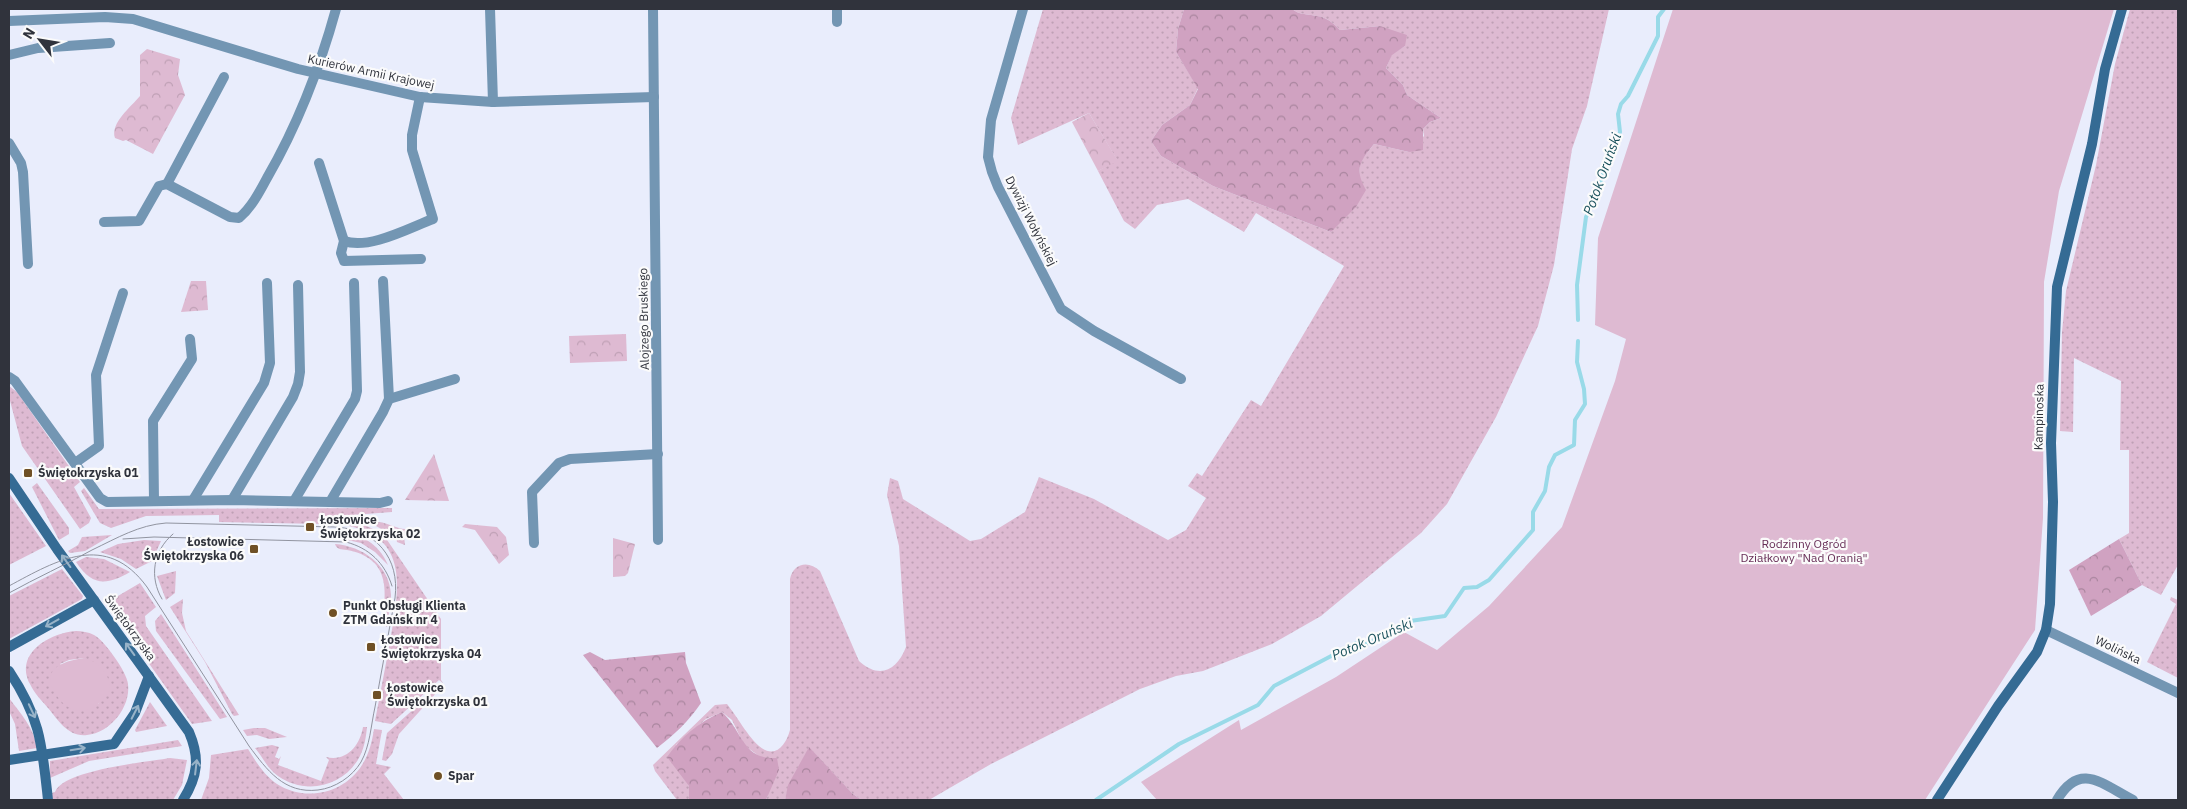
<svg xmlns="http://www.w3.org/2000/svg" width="2187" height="809" font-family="'IBM Plex Sans',sans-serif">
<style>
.grass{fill:url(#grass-dots);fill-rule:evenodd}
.forest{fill:url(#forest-crowns)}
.park{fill:url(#park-crowns)}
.garden{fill:#debad2}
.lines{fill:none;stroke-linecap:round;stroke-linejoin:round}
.stream{stroke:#99dae8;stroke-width:4}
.street{stroke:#7396b3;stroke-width:10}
.secondary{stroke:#356b94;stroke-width:10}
.tram{stroke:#9194a0;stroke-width:1}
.oneway{stroke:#98b3c8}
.poi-dot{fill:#6f5025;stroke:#fbfbfb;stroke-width:2}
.labels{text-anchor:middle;stroke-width:4.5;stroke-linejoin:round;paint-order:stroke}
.street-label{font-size:12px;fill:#30333c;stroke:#fbfbfb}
.poi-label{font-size:12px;font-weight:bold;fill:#30333c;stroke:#fbfbfb;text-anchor:start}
.park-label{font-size:12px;fill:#672e57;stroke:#fbfbfb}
.water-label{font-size:14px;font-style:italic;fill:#1b525d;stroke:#fbfbfb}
</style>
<defs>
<pattern id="grass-dots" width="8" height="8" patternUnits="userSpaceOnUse" patternTransform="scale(1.25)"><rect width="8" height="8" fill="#debad2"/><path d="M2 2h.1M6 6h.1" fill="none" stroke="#bfa0b5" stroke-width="1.8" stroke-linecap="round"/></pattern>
<pattern id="forest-crowns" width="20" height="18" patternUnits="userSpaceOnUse" patternTransform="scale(1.25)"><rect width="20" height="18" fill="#d0a2c1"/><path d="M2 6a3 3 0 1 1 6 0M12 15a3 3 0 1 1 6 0" fill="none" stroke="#a9859e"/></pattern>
<pattern id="park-crowns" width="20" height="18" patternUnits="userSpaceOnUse" patternTransform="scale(1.25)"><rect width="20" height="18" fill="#debad2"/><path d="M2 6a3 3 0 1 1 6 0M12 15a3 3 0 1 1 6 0" fill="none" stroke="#bfa0b5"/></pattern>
</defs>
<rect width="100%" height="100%" fill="#e9edfc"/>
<g class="grass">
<path d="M1043 9H1184L1178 29 1176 52 1198 88 1190 105 1162 125 1151 141 1161 156 1213 186 1331 232 1359 177 1360 162 1374 144 1409 152 1424 136 1423 129 1430 122 1441 118 1407 95 1403 85 1386 68 1392 54 1405 46 1380 26 1340 30C1321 8 1306 20 1292 9H1609L1587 106 1572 149 1554 265 1538 326 1496 417 1447 504 1421 533 1321 616 1272 644 1203 671 1176 676 1140 689 991 764 929 800H862L853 794 809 748 789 785 785 800H766L768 795 763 759 744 745 732 720 722 712 706 719 676 745 689 786V800H677L655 771 653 765 715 705 727 704C736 715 749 738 759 746 775 760 786 745 790 730V579C793 563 809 560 820 571L859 661C880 680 897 670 906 647L899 546 887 495 890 478 898 481 903 499 970 541 981 539 1025 512 1039 477 1094 499 1168 540 1186 530 1206 498 1188 486 1197 473 1202 476 1251 400 1261 406 1344 266 1256 213 1244 232 1188 199 1157 205 1135 229 1124 221 1098 171 1117 160 1089 113 1018 145 1011 118Z"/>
<path d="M2130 9H2178V565L2161 595 2142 585 2119 539 2129 533V450H2120L2121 381 2074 358 2073 432 2060 431 2062 332 2066 291 2096 165 2115 64Z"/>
<path d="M9 386 17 392 80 482 74 487 91 518 89 523 80 529 22 446 9 397Z"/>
<path d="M37 483 69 528V534L59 540 32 487Z"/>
<path d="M84 488 99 509 392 508V512L326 517V524L219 522V515L146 516 111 528 100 523 81 491Z"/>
<path d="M9 493 46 546 9 565Z"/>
<path d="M359 522 383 534 441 619V680L443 683 439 680 391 724 375 721C380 695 385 668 390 642 400 586 411 531 335 524Z"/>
<path d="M335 530C358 532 379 543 388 565L375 552 361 543 334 537Z"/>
<path d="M112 535 85 551 70 553 68 551 78 545 82 537Z"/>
<path d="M144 540 161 541 152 561 136 569 121 559 100 552 118 544Z"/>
<path d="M335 544C362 546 390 565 391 595 391 606 388 616 387 627L382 623C387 590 390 558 347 550 341 549 337 550 335 544Z"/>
<path d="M86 557 104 559 130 572C106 586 92 586 76 562Z"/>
<path d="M62 569 83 596 82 599 9 639V596Z"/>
<path d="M176 571 175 593 166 600 157 576Z"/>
<path d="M140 583 156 607 145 616 146 626 212 721 192 724 106 603Z"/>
<path d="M2171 597 2178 600V678L2147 662 2176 604 2170 600Z"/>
<path d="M183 599 182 613 186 631 239 715 234 716 232 714 205 662 170 607Z"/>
<path d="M161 614 227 717 220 719 156 631 155 621Z"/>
<path d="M76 631C82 631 88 632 94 635 104 640 127 672 128 684 131 707 110 733 87 735 68 737 59 721 48 708 42 701 34 693 30 684 14 653 50 633 76 631ZM84 658 109 690 98 704 60 664 69 660Z"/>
<path d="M436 689 438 691 399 734 392 754 386 761 382 760 387 733Z"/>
<path d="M9 698C21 714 34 728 37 748L19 751 15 724 9 711Z"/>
<path d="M150 702 167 726 136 732 135 730Z"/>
<path d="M363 727H367C366 736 365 746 360 756 345 786 306 796 278 776 267 768 264 759 255 748L272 745 279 747 275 757 279 759 281 756 278 765 321 781 329 760 326 757C347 762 360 745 363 727Z"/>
<path d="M254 728H265L287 737 269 739 257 735 247 736 243 730Z"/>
<path d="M374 729 382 730 376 764 391 767 384 774 404 800H201L209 778 211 755 248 749C256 762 264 775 277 784 305 802 344 794 362 765 369 754 372 742 374 729Z"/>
<path d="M178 740 182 746 89 761 50 778V761Z"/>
<path d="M170 758 187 760 182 785 173 800H52V793L55 792C63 770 147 762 170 758Z"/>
</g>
<g class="forest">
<path d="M1184 9H1292C1306 20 1321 8 1340 30L1380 26 1407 35 1405 46 1392 55 1386 68 1403 85 1407 95 1441 118 1430 122 1423 129V150L1409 152 1374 144C1360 162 1354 168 1366 190L1356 207 1331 232 1213 186 1161 156 1151 141 1162 125 1190 105 1198 89 1176 52 1178 29Z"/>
<path d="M2119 539 2142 585 2091 616 2069 570Z"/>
<path d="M590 652 605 660 685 652 686 663 701 703C689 721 674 735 657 748L583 655Z"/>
<path d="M722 712C743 731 742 760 777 758L779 770 766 800H689V786L667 757C681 737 700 721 722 712Z"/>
<path d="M809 747 853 794 862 800H785L788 785Z"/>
</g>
<g class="park">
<path d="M147 49 180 59 178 75 185 95 153 154 126 140 123 141 115 138C110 123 131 107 140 96V55Z"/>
<path d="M1089 113 1118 161 1098 171 1072 122Z"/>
<path d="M191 281H206L208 310 181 312Z"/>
<path d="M626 334 627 361 570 363 569 336Z"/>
<path d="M434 454 449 501 405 500Z"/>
<path d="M378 522C390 523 398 530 407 529L411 533 404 536 405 545 397 542 396 537 376 526Z"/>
<path d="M465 524 497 527 506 537 509 555 499 564 475 530 462 527Z"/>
<path d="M613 538 635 544 628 573 625 576 613 577Z"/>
</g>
<g class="garden">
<path d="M1673 9H2114L2059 191 2044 282 2043 518 2035 630 1925 800H1157L1141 782 1239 720 1241 730 1336 677 1404 632 1437 650 1489 606 1562 527 1615 381 1626 339 1595 325 1598 238Z"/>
<path d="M84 658C98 661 111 675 110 690 96 713 74 720 57 696 38 670 62 661 84 658Z"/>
</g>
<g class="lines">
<g class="stream">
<path d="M1578 320 1577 285 1586 217 1598 195 1603 172 1620 132 1618 114 1621 104 1628 96 1658 36V17L1664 9"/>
<path d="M1096 800 1179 744 1258 705 1274 686 1356 643 1366 644 1410 621 1445 616 1464 588 1477 587 1489 580 1533 530V512L1545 491 1549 467 1555 455 1574 445 1575 420 1585 404 1584 389 1577 362 1578 341"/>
</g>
<g class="street">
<path d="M490 9 493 102"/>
<path d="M653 9 658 540"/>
<path d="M1023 9 991 120 988 157 992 172 998 187 1061 309 1094 331 1181 379"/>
<path d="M9 21 105 17 133 19 298 69 420 97 493 102 654 97"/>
<path d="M837 22V9"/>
<path d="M9 55 38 48 110 43"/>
<path d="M9 143 21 163 23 172 28 264"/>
<path d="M319 163 344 241 341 253 344 261 421 259"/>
<path d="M167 184 224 77"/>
<path d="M104 222 139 221 159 186 167 184 230 217 239 218C251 208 259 193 267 178 297 126 320 67 336 9"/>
<path d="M344 241C369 250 409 228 433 219L412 150V135L420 97"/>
<path d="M9 377 15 381 100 498 107 502 232 500 380 503 388 501"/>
<path d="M389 399 455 379"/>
<path d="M75 463 99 446 96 375 123 293"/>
<path d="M193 500 264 383 270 363 267 283"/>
<path d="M232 500 293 397 298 384 300 372 298 285"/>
<path d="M154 501 153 421 192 359 190 339"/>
<path d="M294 501 355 399 357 391 354 283"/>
<path d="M330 502 383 412 389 399 383 281"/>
<path d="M534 543 532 492 559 463 570 459 658 454"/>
<path d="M2046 630 2178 693"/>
<path d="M2057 800C2080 761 2102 784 2133 800"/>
</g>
<g class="secondary">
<path d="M9 478 57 549 189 732C200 758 198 776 183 800"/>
<path d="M9 647 94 600"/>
<path d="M9 671C41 719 42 745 48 800"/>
<path d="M9 760 114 744 135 713 149 676"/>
<path d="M1937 800 1998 706 2037 652 2046 630 2050 604 2053 502 2051 443 2057 287 2092 144 2105 69 2122 9"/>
</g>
<g class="tram">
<path d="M123 539 154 537 346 542C369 548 385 563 392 586"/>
<path d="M9 586C57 560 106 531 147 587L249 746C267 770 284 794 318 790 335 788 352 777 361 762 370 746 371 725 375 707 382 671 388 634 395 598 400 558 376 529 335 527L166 523C139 525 117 538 92 550 65 565 36 578 9 593"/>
<path d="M162 599C149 577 153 551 173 534"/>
</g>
</g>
<defs><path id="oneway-shaft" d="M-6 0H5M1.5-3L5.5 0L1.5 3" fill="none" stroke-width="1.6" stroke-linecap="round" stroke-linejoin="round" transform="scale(1.25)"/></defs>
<g class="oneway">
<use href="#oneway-shaft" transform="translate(66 561) rotate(-126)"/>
<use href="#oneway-shaft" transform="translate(52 623) rotate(151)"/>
<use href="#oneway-shaft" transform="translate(130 649) rotate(-126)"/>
<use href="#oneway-shaft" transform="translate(32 711) rotate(65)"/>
<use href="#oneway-shaft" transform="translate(135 712) rotate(-63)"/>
<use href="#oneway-shaft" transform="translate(78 749) rotate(-9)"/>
<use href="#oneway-shaft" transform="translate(196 767) rotate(-83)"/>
</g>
<g class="poi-dot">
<rect x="23" y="468" width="10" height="10" rx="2.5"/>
<rect x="305" y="522" width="10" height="10" rx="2.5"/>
<rect x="249" y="544" width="10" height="10" rx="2.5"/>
<circle cx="333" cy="613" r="5"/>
<rect x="366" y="642" width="10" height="10" rx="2.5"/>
<rect x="372" y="690" width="10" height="10" rx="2.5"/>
<circle cx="438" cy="776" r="5"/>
</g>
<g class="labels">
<g class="street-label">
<text transform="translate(371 72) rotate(12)" y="4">Kurierów Armii Krajowej</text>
<text transform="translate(1031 221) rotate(63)" y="4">Dywizji Wołyńskiej</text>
<text transform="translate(644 319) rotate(-91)" y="4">Alojzego Bruskiego</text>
<text transform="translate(2039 417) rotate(-89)" y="4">Kampinoska</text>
<text transform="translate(130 628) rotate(54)" y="4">Świętokrzyska</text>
<text transform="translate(2118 650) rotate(26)" y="4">Wolińska</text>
</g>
<g class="poi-label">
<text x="38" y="477">Świętokrzyska 01</text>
<text x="320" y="524">Łostowice<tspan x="320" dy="14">Świętokrzyska 02</tspan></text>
<text x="244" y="546" text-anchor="end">Łostowice<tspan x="244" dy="14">Świętokrzyska 06</tspan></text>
<text x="343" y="610">Punkt Obsługi Klienta<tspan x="343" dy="14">ZTM Gdańsk nr 4</tspan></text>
<text x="381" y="644">Łostowice<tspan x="381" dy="14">Świętokrzyska 04</tspan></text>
<text x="387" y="692">Łostowice<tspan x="387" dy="14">Świętokrzyska 01</tspan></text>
<text x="448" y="780">Spar</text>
</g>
<g class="park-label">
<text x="1804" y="548">Rodzinny Ogród<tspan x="1804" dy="14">Działkowy "Nad Oranią"</tspan></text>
</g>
<g class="water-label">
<text transform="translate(1602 174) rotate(-70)" y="5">Potok Oruński</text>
<text transform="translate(1372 639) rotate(-23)" y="5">Potok Oruński</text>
</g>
</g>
<rect width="2187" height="809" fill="none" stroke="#30333c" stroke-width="20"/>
<g transform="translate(40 40) rotate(301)" stroke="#fbfbfb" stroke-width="4" paint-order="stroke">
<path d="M0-4L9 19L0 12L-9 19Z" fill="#30333c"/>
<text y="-8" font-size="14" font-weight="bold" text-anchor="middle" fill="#30333c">N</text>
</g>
</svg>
